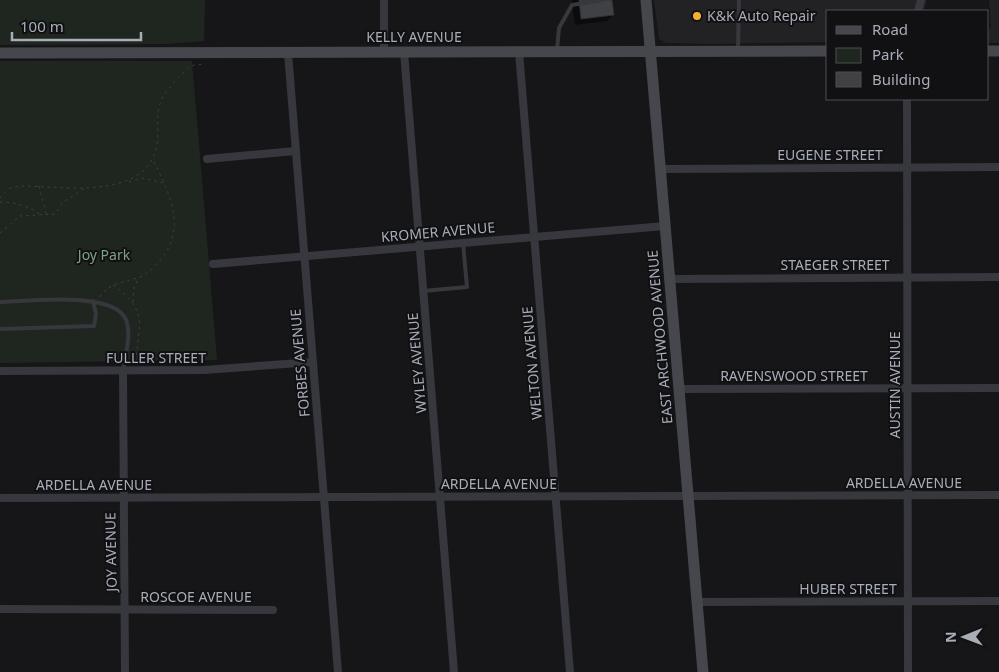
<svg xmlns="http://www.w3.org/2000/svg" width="999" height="672" font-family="'Noto Sans',sans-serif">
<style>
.built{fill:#222225}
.green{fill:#1e261f}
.shadow{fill:#0007}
.building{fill:#404145;stroke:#303034}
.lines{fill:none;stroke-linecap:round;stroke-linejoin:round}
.path{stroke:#3d3f44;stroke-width:1;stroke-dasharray:2.5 4;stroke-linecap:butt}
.lane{stroke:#37383d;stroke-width:4}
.street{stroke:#37383d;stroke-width:8}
.secondary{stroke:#45474d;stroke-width:11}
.poi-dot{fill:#f2b134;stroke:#111113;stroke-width:2}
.labels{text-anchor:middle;stroke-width:4;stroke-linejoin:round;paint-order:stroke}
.poi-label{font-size:14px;fill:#a8adb8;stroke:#111113;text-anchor:start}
.street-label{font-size:14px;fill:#a8adb8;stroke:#111113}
.park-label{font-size:14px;fill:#7fa381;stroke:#111113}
</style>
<rect width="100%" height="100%" fill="#161618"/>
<g class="built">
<path d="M654 0H927L924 11H828V42L712 44 666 43 659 39Z"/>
<path d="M989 0H999V43H988V32L991 27Z"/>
</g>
<g class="green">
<path d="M0 0H205L204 41 166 44 0 45Z"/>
<path d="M0 61H192L217 360 0 363Z"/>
</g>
<path class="shadow" d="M572 0H611L613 15 607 21 575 25Z"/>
<path class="building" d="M579 0H612L614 15 581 19Z"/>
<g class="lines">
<g class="path">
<path d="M129 182 142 178 164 183"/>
<path d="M39 186 46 214"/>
<path d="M0 198 10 188 20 186C60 186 143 201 156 149 161 131 153 115 163 97 168 88 182 73 191 66 195 64 201 66 204 63"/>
<path d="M0 202C17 202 27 206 41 215"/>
<path d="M0 233 20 216 55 214 63 202 87 187"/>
<path d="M113 285C150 312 138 324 136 363"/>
<path d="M100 297C108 283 126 282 140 277 149 273 155 266 161 259 188 227 168 190 152 158"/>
<path d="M133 302 134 288 139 277"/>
</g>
<g class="lane">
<path d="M557 50 559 28 572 5 602 0"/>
<path d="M738 50 739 0"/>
<path d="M423 291 467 287 463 243"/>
<path d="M0 302C28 301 105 292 123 315 134 328 125 356 123 371"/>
<path d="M0 329 94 326 96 314 93 301"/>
</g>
<g class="street">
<path d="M384 0V52"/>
<path d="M918 11 921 0"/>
<path d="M404 52 454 672"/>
<path d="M519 52 570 672"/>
<path d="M288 53 338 672"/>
<path d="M907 99 908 672"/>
<path d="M207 159 296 151"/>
<path d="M660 169 999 167"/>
<path d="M213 264 665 226"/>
<path d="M671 279 999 277"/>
<path d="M0 371 204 370 313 362"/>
<path d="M123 371 125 672"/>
<path d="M679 389 999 388"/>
<path d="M0 498 999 495"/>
<path d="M698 602 999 601"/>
<path d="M0 609 273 610"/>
</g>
<g class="secondary">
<path d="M646 0 703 672"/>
<path d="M988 51H999"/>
<path d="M0 53 828 51"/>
</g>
</g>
<circle class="poi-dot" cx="697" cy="16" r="5"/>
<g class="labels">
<g class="poi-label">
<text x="707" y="21">K&amp;K Auto Repair</text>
</g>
<g class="street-label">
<text x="414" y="42">KELLY AVENUE</text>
<text x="830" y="160">EUGENE STREET</text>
<text transform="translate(438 232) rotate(-5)" y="5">KROMER AVENUE</text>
<text x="835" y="270">STAEGER STREET</text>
<text transform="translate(660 337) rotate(-95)" y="5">EAST ARCHWOOD AVENUE</text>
<text x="156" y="363">FULLER STREET</text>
<text transform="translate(300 363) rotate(-95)" y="5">FORBES AVENUE</text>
<text transform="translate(417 363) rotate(-95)" y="5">WYLEY AVENUE</text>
<text transform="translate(532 363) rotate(-95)" y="5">WELTON AVENUE</text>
<text x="794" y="381">RAVENSWOOD STREET</text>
<text transform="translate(895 385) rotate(-90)" y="5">AUSTIN AVENUE</text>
<text x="904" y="488">ARDELLA AVENUE</text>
<text x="499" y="489">ARDELLA AVENUE</text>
<text x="94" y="490">ARDELLA AVENUE</text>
<text transform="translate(111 552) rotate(-91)" y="5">JOY AVENUE</text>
<text x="848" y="594">HUBER STREET</text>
<text x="196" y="602">ROSCOE AVENUE</text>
</g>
<g class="park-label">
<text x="104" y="260">Joy Park</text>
</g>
</g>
<rect x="826" y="10" width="162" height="90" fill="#111113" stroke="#4d4f55"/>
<rect x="836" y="26" width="25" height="8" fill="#45474d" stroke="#4d4f55"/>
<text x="872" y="35" font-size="15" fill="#a8adb8">Road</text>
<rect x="836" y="48" width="25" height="15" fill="#1e261f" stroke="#4d4f55"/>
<text x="872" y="60" font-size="15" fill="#a8adb8">Park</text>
<rect x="836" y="72" width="25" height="15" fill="#404145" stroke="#4d4f55"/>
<text x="872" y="85" font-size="15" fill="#a8adb8">Building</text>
<g transform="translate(964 637) rotate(269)" stroke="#111113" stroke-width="4" paint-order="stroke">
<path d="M0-4L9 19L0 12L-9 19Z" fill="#a8adb8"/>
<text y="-8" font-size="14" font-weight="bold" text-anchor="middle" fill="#a8adb8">N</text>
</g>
<path d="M12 32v8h129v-8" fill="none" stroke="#a8adb8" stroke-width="2.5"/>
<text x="20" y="32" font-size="15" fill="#a8adb8" stroke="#111113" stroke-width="4" paint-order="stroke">100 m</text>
</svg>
